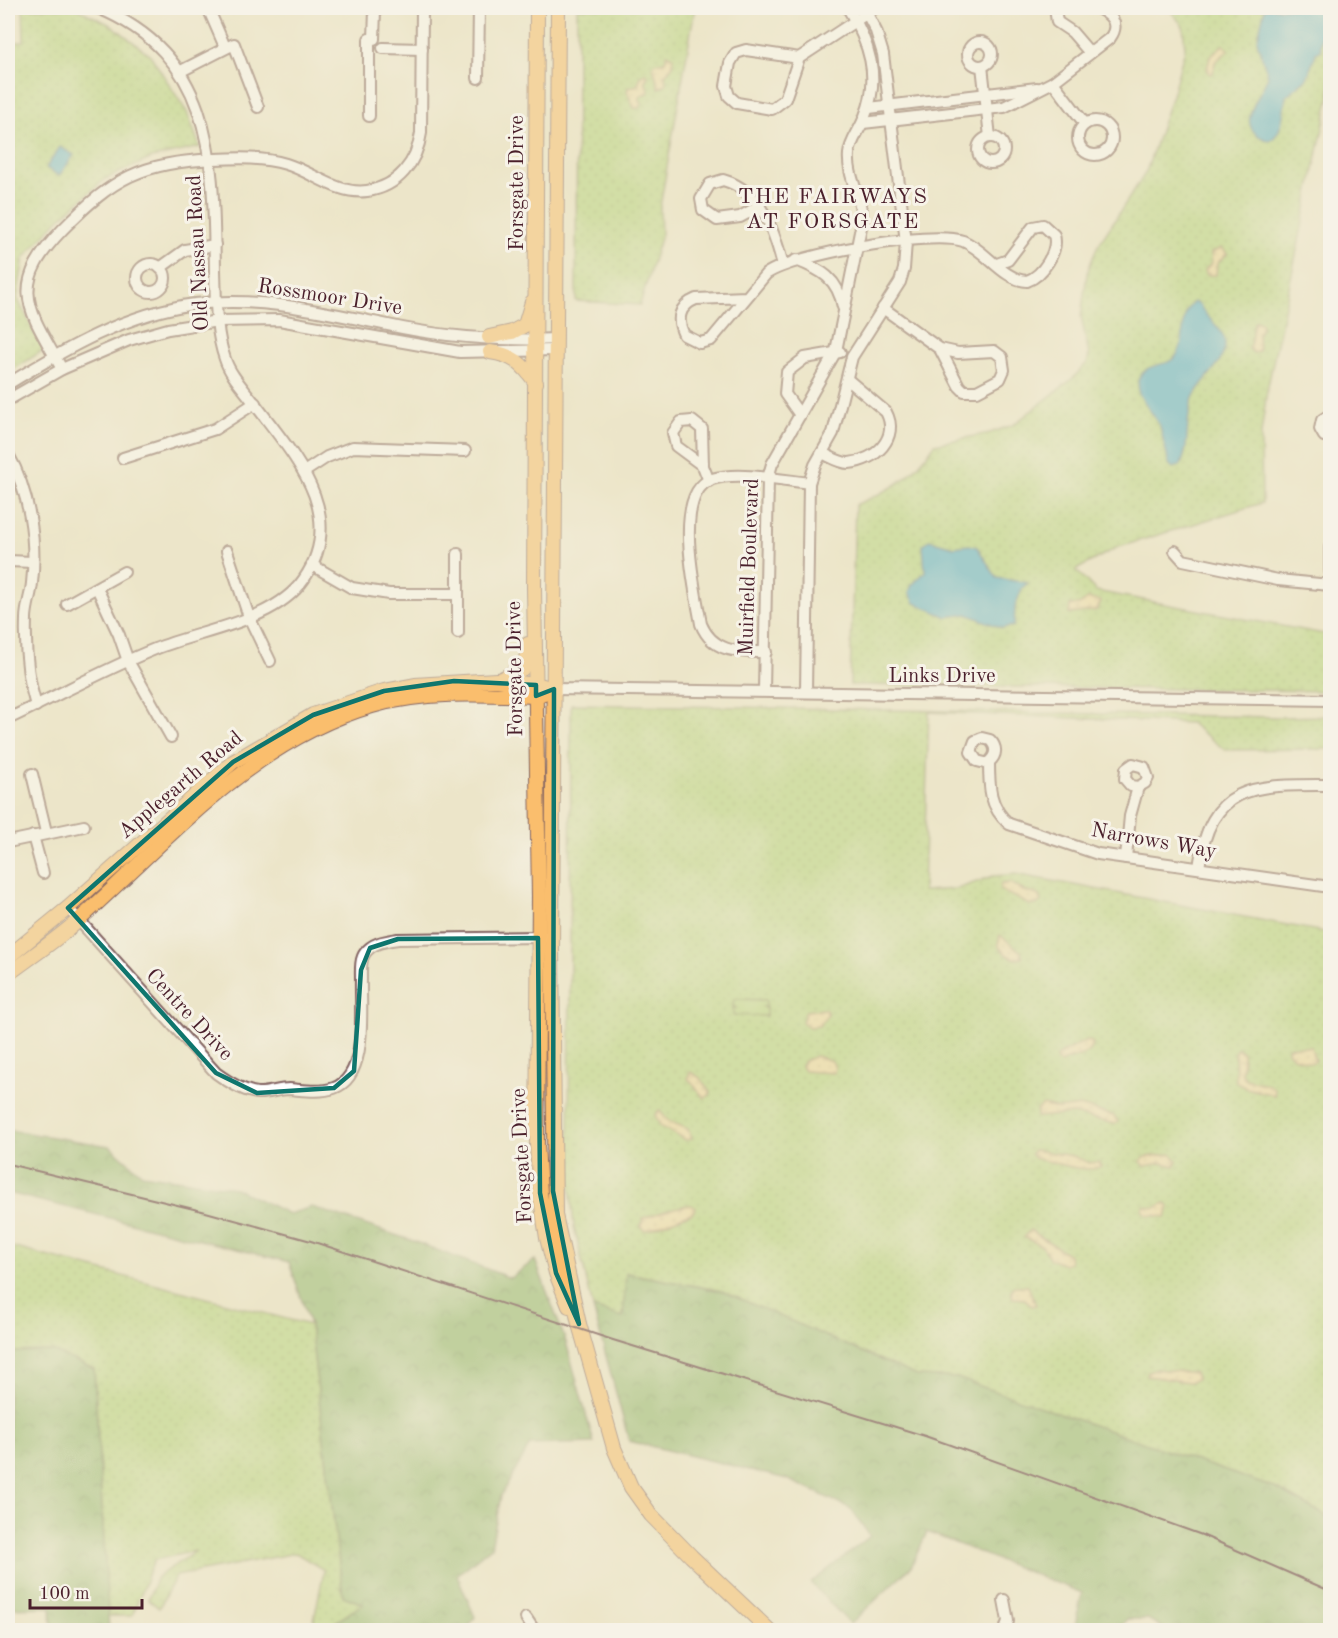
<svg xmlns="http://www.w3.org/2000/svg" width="1338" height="1638" font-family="'Old Standard TT',serif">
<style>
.grass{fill:url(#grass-dots);stroke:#7e7a54;stroke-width:1.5}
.forest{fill:url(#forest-crowns);stroke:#6c6a4c;stroke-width:1.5}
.sand{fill:url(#sand-dots);stroke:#9c7c64;stroke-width:1.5}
.pitch{fill:#b2d47c;stroke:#7e7a54;stroke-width:1.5}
.water{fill:#4eadcd;stroke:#4c667c;stroke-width:1.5}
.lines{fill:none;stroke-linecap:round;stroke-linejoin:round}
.minor-casing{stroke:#836462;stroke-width:14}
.major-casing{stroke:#836462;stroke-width:16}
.minor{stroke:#fff;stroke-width:10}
.major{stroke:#fabe6d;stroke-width:14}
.rail{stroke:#4a1f2b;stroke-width:2}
.marked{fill:none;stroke:#0f766e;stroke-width:4.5;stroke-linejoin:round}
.labels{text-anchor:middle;stroke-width:6;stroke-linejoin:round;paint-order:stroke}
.street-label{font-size:21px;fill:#4a1f2b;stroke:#f7f3e8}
.neighbourhood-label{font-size:22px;letter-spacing:1.5px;fill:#4a1f2b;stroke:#f7f3e8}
</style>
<defs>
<pattern id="grass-dots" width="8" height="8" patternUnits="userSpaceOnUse" patternTransform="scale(1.5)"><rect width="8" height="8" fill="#b2d47c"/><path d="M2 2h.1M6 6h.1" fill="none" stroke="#9bb66b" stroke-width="1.8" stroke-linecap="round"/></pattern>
<pattern id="forest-crowns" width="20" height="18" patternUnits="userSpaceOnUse" patternTransform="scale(1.5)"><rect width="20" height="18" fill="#8db66c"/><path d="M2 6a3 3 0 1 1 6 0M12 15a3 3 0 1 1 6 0" fill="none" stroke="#759359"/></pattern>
<pattern id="sand-dots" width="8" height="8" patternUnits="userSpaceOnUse" patternTransform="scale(1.5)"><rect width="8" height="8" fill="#eeda9e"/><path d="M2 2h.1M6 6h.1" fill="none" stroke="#cebb88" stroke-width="1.8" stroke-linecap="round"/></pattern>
</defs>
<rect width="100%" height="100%" fill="#f7f3e8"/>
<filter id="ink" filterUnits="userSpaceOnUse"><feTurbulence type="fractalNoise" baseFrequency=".0167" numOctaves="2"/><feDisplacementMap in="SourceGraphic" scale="12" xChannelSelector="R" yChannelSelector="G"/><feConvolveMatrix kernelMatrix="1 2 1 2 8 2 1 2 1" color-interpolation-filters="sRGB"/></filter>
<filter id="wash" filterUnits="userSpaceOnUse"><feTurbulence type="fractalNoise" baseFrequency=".008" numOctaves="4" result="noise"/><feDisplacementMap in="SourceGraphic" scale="24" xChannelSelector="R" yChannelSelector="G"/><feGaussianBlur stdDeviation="1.35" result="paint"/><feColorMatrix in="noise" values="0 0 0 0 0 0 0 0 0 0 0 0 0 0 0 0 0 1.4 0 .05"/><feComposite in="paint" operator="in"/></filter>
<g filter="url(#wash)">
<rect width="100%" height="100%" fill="#ece5c9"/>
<g class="grass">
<path d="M23 8H76L113 26 151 56 187 112 200 147 152 158 105 179 58 220 24 258 17 298 44 350 8 373V44L24 41Z"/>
<path d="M577 8H695L660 207 661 235 640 305 576 301Z"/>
<path d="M1168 8H1330V95L1267 391 1261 434 1262 503 1116 548 1076 570 1096 591 1330 635V691L850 685 855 505C893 489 911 479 935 444L990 433 1013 425 1072 379 1087 363 1089 355 1081 316 1087 273 1097 247 1146 172 1172 95 1185 49 1183 26Z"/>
<path d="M571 704 1277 717 1330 716V749L1225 750 1190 723 929 712 923 891 957 889 993 876 1015 874 1330 933V1518L1277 1489 957 1378 917 1376 722 1291 627 1273 623 1318 593 1308 574 1227 569 1175Z"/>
<path d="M8 1246 310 1325 343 1596 364 1604 334 1623 369 1630H312L324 1570 296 1553 176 1576 159 1608 148 1599 157 1577 196 1551 154 1560 132 1616H108L94 1369 52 1351 8 1352Z"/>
</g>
<g class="forest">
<path d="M8 1130 110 1146 142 1174 235 1188 289 1214 312 1207 413 1241 510 1278 535 1260 566 1342 594 1443 530 1445 501 1496 491 1547 457 1575 475 1617 467 1630H369L333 1624 363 1604 343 1596 310 1325 289 1262 8 1193Z"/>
<path d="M626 1273 722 1291 917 1376 957 1378 1277 1489 1330 1518V1630H1166L1148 1619H1127L1118 1630H1074L1082 1593 927 1532 911 1567 850 1624 811 1583 870 1536 850 1508 787 1479 629 1441 593 1308 623 1317Z"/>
<path d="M52 1351 94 1369 109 1630H52L51 1607 8 1608V1352Z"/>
</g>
<g class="sand">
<path d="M1223 45 1229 50 1215 62 1213 73 1210 74 1207 69 1210 56Z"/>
<path d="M667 54 673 57V65L665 75 666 84 659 88 653 66 655 63 665 61Z"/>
<path d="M645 73 648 76 645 81 649 92 639 97 642 104 640 108H634L627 91 628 88 638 85 640 77Z"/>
<path d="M1222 248 1227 254 1217 263 1216 275H1207L1205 270 1212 263 1211 253Z"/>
<path d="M1255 321 1261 323 1262 328 1258 334 1259 351 1254 353 1249 348C1253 338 1251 327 1255 321Z"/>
<path d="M1088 599 1101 601 1097 610 1069 614 1070 605H1079Z"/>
<path d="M1010 883 1024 891 1038 895 1041 901 1036 905H1030L1000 890 1001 884Z"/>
<path d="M1000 935 1021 952 1022 958C1012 961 1002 953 998 944Z"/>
<path d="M825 1009 828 1014 819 1026 809 1027 802 1022 806 1011Z"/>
<path d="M1087 1040 1093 1043C1088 1060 1072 1054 1061 1063L1057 1062 1056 1056Z"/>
<path d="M1289 1046 1311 1047 1315 1061 1311 1063 1293 1057 1288 1051Z"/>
<path d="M1238 1048 1243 1053 1242 1073 1245 1079 1269 1085 1275 1089 1274 1095 1246 1088 1236 1082 1235 1051Z"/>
<path d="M816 1056 832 1061 835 1068 834 1073 804 1071 801 1066 804 1061Z"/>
<path d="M690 1072 699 1077 710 1091V1095L704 1098 688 1078Z"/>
<path d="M1043 1105 1058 1109 1080 1106 1114 1116 1118 1122 1115 1124 1073 1114 1037 1117V1110Z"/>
<path d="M659 1110 668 1121 688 1129 692 1139 686 1140 661 1127 655 1115Z"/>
<path d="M1034 1150 1073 1156 1089 1163 1098 1162 1101 1166C1089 1175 1050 1161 1034 1158L1031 1154Z"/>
<path d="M1171 1154 1177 1160 1175 1166 1162 1163 1145 1166 1140 1161 1146 1157Z"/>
<path d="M1165 1203 1169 1207 1166 1217 1147 1215 1142 1210 1144 1206 1155 1208Z"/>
<path d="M691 1205 696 1208 692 1213 650 1229 644 1230 641 1226 643 1218C659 1214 674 1206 691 1205Z"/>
<path d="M1030 1230 1069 1255 1070 1263 1064 1265 1050 1259 1042 1246 1024 1237Z"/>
<path d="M1015 1286H1028L1036 1305 1032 1306 1025 1299 1013 1298 1011 1291Z"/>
<path d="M1155 1369 1195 1373 1197 1379 1189 1382 1147 1376 1148 1371Z"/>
</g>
<path class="pitch" d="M734 999 766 1000V1007H763L766 1009V1016L733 1015V1008H736L733 1006Z"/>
<g class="water">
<path d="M1265 8H1330C1330 24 1318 30 1321 50L1316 53 1307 78 1286 96C1283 110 1284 132 1270 141 1229 128 1261 98 1268 76L1257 41Z"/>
<path d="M60 147 74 155 59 176 46 168Z"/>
<path d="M1194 302 1200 305C1205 318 1224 328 1225 343 1226 363 1200 381 1193 398 1184 420 1191 446 1180 466L1173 468 1169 464 1160 426 1139 394 1138 381C1145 360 1166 369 1176 356 1188 341 1177 315 1194 302Z"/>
<path d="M929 540 954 547 969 545 977 547 997 578 1028 583 1022 588 1015 607 1014 626 1002 628 967 614 947 617 915 603 909 592 912 585 925 572 923 545Z"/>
</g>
</g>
<g filter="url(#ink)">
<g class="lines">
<defs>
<g id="minor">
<path d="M208 8 225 47"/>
<path d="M1055 8 1057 22 1072 32 1090 53"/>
<circle cx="980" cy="54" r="12"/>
<path d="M383 48 422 49"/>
<path d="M799 58 746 50 736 53 730 63 726 86 729 96 737 103 772 109 785 99 799 58 875 8"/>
<path d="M982 66 990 137"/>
<path d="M181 71 234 44 258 107"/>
<path d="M478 78 479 8"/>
<path d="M1053 82 1085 124"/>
<path d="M869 108 1037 88"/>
<path d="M369 116V39H374L375 10"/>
<circle cx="1095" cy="138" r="17"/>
<path d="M863 123 1004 107 1053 82 1110 38C1121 23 1110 14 1097 8"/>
<circle cx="991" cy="150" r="13"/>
<path d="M760 206 740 217 717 220 703 210 701 199 710 184 723 180C762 191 774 231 783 265"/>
<path d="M796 260C822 270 838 279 843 307"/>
<circle cx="151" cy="278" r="14"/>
<path d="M160 268 185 250 215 245"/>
<path d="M746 297 696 299C679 306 676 319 684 335L700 343 711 340 766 274C795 254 931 230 963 241 986 250 1003 280 1027 281 1042 276 1059 251 1054 235L1043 225 1033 227 1008 260 997 264"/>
<path d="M883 308 940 349 959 386 964 391H977L1000 379 1004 370 1002 357 994 351 958 353 940 349"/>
<path d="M62 369C27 307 8 286 63 229 114 177 141 163 214 159 238 158 263 157 286 164 313 172 337 195 367 191 398 187 417 162 421 133L422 8"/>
<path d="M8 384C65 349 127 313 195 304 262 296 323 312 388 325 442 337 501 341 556 339"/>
<path d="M8 400 62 369 129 340 168 329 218 321 279 320 460 352 556 350"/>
<path d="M800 415 785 394 787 372 805 358 840 352"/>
<path d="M1330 415 1322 420 1320 429 1324 436 1330 437"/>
<path d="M822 453C831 457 839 463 849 463 875 461 900 438 886 412L847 379"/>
<path d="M8 454C29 491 37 540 32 583 31 595 26 607 26 619 25 649 27 677 36 706"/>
<path d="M123 458 215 429 255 403"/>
<path d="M703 466 676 446 673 433 681 422 692 421 702 429 703 466 709 481"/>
<path d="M304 472 327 457 353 447 465 451"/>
<path d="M1330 547V571"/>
<path d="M227 551 249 617 270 661"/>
<path d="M1175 551 1183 560 1278 580 1330 585"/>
<path d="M8 561 33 562"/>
<path d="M312 565 352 588 389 594H457"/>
<path d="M97 588 119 635 128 661 171 737"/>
<path d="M67 604 124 572"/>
<path d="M458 633V554"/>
<path d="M766 652C738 652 713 653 701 624 696 593 671 493 712 479 738 471 783 480 809 483"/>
<path d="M554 689 1330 700"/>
<path d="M764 691 768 478 772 464 836 351 862 222C863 198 847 178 849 154 850 141 861 129 865 116 881 77 869 42 848 8"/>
<path d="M806 692 809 483 815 465 833 433 852 357 900 282 904 269 906 242 883 54 876 31 864 8"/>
<path d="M8 719C57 696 105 669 155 649 201 630 275 622 304 579 349 513 293 455 255 404 244 389 230 375 225 359 215 331 216 299 215 270 213 160 216 57 98 8"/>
<path d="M985 763 977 761 971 752 975 741 982 738 990 740C997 747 997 755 989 762 989 786 989 807 1009 824L1098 854 1330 887"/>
<path d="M32 774 46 832"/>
<path d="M33 836 43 873"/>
<path d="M8 842 84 826"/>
<path d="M1126 858 1130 816 1138 787 1145 783 1148 778 1144 767 1133 764 1126 769 1125 779 1131 786 1138 787"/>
<path d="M1199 868C1210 781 1258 785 1330 785"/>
<path d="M68 908 216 1073C227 1081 243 1091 257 1093 267 1094 278 1089 289 1089 303 1090 320 1093 334 1088 369 1076 360 1008 361 979 361 971 360 959 365 953 373 942 386 941 398 939L545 937"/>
<path d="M1004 1600 1008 1621 1005 1630"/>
<path d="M526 1618 534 1630"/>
</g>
<g id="major">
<path d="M537 8 534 588 539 896 537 1144 540 1193 547 1238 556 1273 569 1306"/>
<path d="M558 8 552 950 555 1215 579 1324 614 1448 631 1487 651 1515 691 1556 769 1630"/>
<path d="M489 337 512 332 525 325 532 302"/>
<path d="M490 352C513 355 523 364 536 383"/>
<path d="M501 679 522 669 528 653V644"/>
<path d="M8 957 68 908 233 762 313 715 384 691 415 685 496 680 543 686"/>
<path d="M8 974C32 956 58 939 80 919 169 839 253 740 372 706 424 691 482 694 536 696L544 693"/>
</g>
</defs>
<use href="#minor" class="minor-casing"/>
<use href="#major" class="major-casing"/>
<use href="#minor" class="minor"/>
<use href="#major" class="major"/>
<path class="rail" d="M8 1164 202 1211 311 1241 613 1340 925 1436 1202 1535 1330 1591"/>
</g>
</g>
<path d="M0 0H1338V1638H0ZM454 681 536 685V696L554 689 553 1191 579 1324 556 1273 540 1193 538 938 398 939 370 948 361 970 354 1071 334 1088 257 1093 216 1073 68 908 233 762 313 715 384 691Z" fill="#ece5c9" fill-opacity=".55" fill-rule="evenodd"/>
<path class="marked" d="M454 681 536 685V696L554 689 553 1191 579 1324 556 1273 540 1193 538 938 398 939 370 948 361 970 354 1071 334 1088 257 1093 216 1073 68 908 233 762 313 715 384 691Z"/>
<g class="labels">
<g class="street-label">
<text transform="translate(516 183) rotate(-90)" y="7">Forsgate Drive</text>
<text transform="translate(197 253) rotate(-93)" y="7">Old Nassau Road</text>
<text transform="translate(330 296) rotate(9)" y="7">Rossmoor Drive</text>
<text transform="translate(748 567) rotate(-88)" y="7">Muirfield Boulevard</text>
<text transform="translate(514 669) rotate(-91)" y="7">Forsgate Drive</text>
<text x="942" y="682">Links Drive</text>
<text transform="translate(180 784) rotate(-40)" y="7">Applegarth Road</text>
<text transform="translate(1154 840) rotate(10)" y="7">Narrows Way</text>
<text transform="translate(190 1014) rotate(47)" y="7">Centre Drive</text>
<text transform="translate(521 1156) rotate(-93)" y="7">Forsgate Drive</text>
</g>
<g class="neighbourhood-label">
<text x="833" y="203">THE FAIRWAYS<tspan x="833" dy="25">AT FORSGATE</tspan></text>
</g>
</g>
<rect width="1338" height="1638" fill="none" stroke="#f7f3e8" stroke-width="30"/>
<path d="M30 1599v9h112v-9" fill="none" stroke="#4a1f2b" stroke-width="3"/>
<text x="39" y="1599" font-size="18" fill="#4a1f2b" stroke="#f7f3e8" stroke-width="4.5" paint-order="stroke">100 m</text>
</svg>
